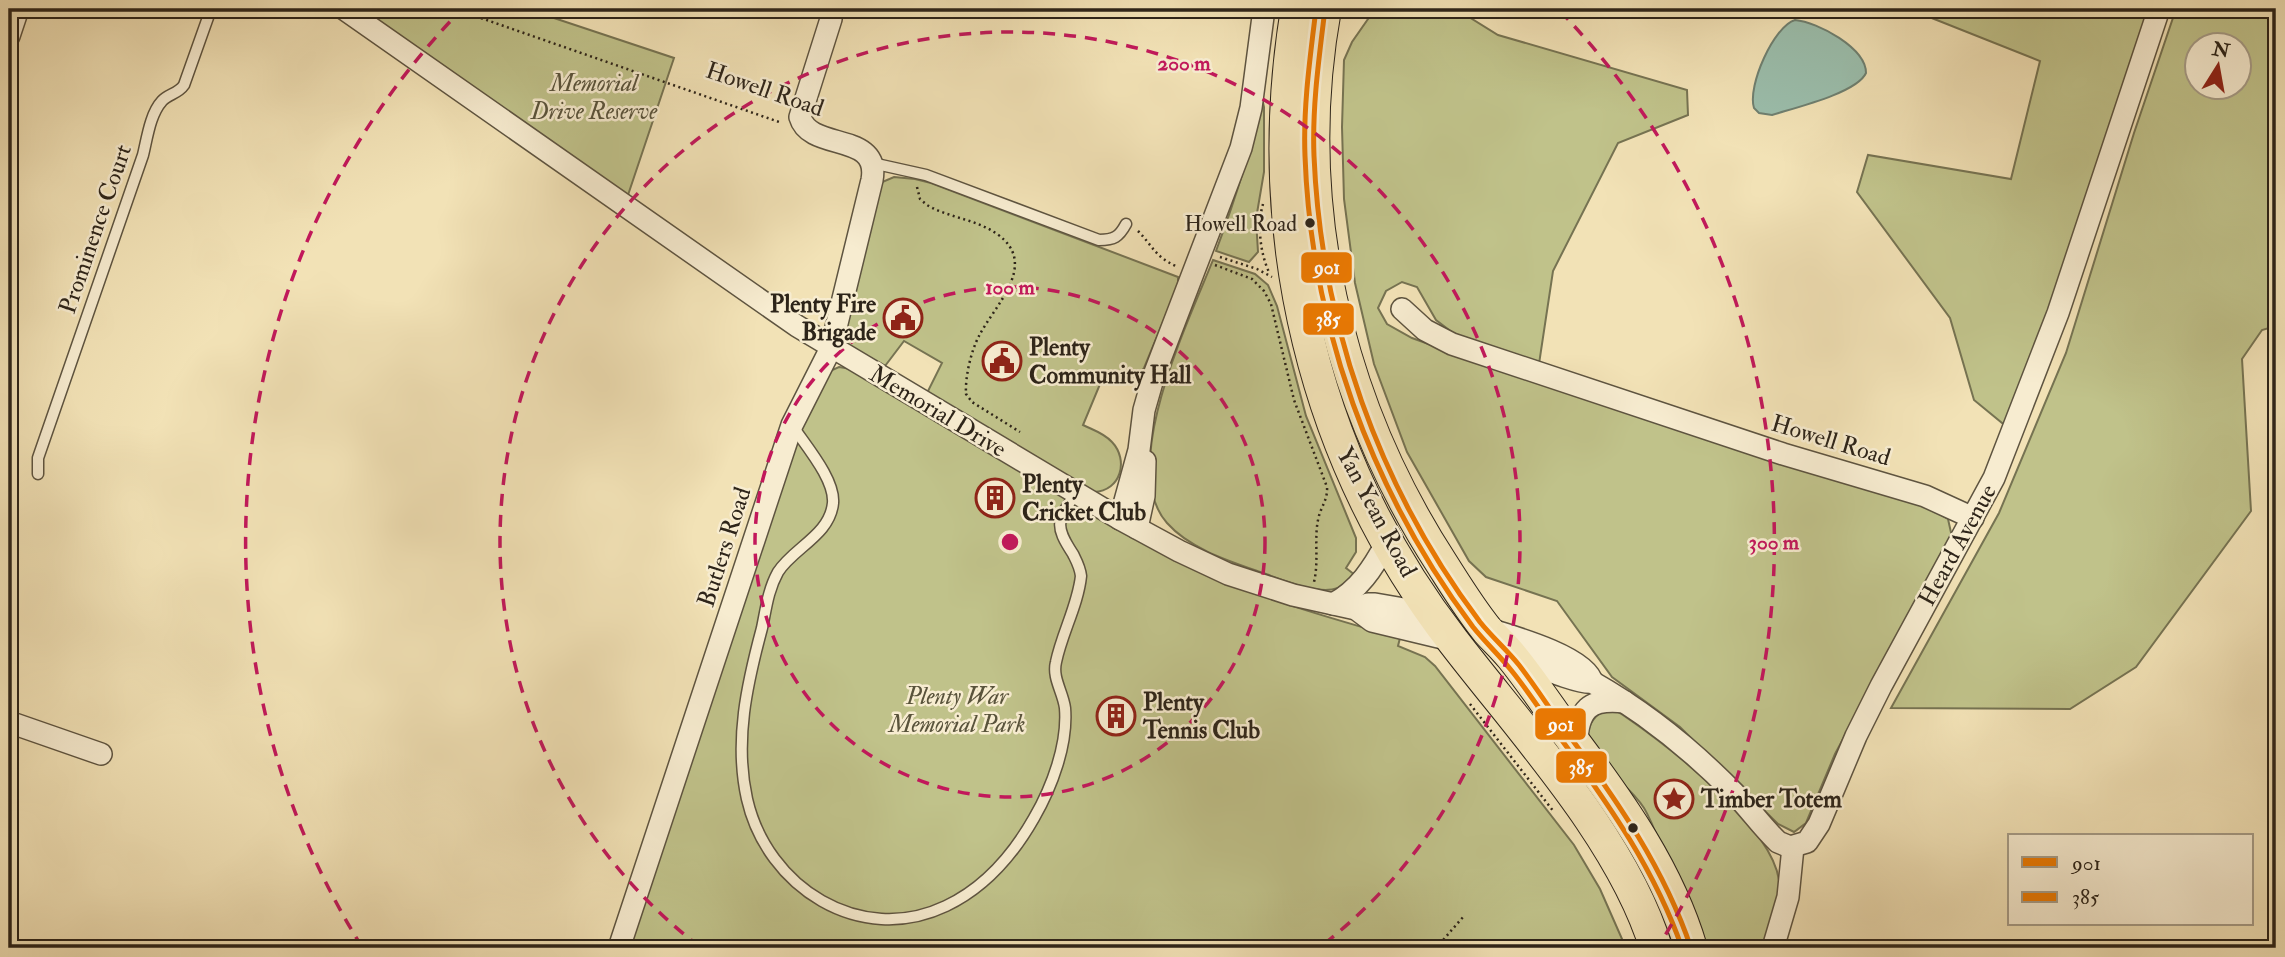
<svg xmlns="http://www.w3.org/2000/svg" width="2285" height="957" font-family="'IM FELL Double Pica',serif">
<style>
.green{fill:#c0c28a;stroke:#767352;stroke-width:2;fill-rule:evenodd}
.water{fill:#9bbeac;stroke:#6f8071;stroke-width:2}
.lines{fill:none;stroke-linecap:round;stroke-linejoin:round}
.lane-casing{stroke:#5e5440;stroke-width:13}
.street-casing{stroke:#5e5440;stroke-width:24}
.primary-casing{stroke:#2d2419;stroke-width:34}
.path{stroke:#2d2419;stroke-width:2.5;stroke-dasharray:2 3.5;stroke-linecap:butt}
.lane{stroke:#f7ecd0;stroke-width:10}
.street{stroke:#f7ecd0;stroke-width:21}
.primary{stroke:#f2e2b6;stroke-width:32}
.bus-1-casing{stroke:#f7ecd0;stroke-width:10}
.bus-2-casing{stroke:#f7ecd0;stroke-width:10}
.bus-1{stroke:#ea7902;stroke-width:5}
.bus-2{stroke:#ea7902;stroke-width:5}
.ring{fill:none;stroke:#c2185b;stroke-width:3.5;stroke-dasharray:12 9}
.bus-dot{fill:#2d2419;stroke:#f7ecd0;stroke-width:2.5}
.labels{text-anchor:middle;stroke-width:5;stroke-linejoin:round;paint-order:stroke}
.bus-label{font-size:22px;fill:#2d2419;stroke:#f7ecd0;text-anchor:end}
.park-label{font-size:24px;font-style:italic;fill:#59533b;stroke:#f7ecd0}
.street-label{font-size:24px;fill:#2d2419;stroke:#f7ecd0}
.poi-label{font-size:24px;font-weight:bold;fill:#2d2419;stroke:#f7ecd0;text-anchor:start}
.centre{fill:#c2185b;stroke:#f7ecd0;stroke-width:3.5}
.ring-label{font-size:21px;text-anchor:middle;font-weight:bold;fill:#c2185b;stroke:#f7ecd0;stroke-width:5;stroke-linejoin:round;paint-order:stroke}
.line-badge{stroke:#f7ecd0;stroke-width:2.5}
.badge-label{font-size:19px;text-anchor:middle;font-weight:bold;fill:#fff}
</style>
<rect width="100%" height="100%" fill="#f2e2b6"/>
<filter id="stains"><feTurbulence type="fractalNoise" baseFrequency=".00286" numOctaves="4"/><feColorMatrix values="0 0 0 0 .2 0 0 0 0 .09 0 0 0 0 .02 0 0 0 .5 -.17"/></filter>
<radialGradient id="worn" r=".72"><stop offset=".6" stop-color="#630" stop-opacity="0"/><stop offset="1" stop-color="#630" stop-opacity=".3"/></radialGradient>
<g class="green">
<path d="M357 9H527L674 58 627 198Z"/>
<path d="M1375 9H1456L1498 35 1687 90 1688 115 1618 143 1553 271 1539 364 1461 339 1436 320 1417 287 1402 282 1386 291 1378 308 1387 324 1412 338 1470 359 1922 504 1948 519 1952 537 1835 754 1806 823 1794 832 1778 824 1680 727 1612 677 1557 601 1486 577 1469 561 1407 452 1374 364 1355 283 1344 199 1342 127 1344 60 1352 42Z"/>
<path d="M1909 9H2150L2052 308 2007 427 1974 400 1950 318 1857 192 1868 155 2011 179 2040 61Z"/>
<path d="M2176 9H2276V326L2262 330 2242 359 2251 511 2136 667 2070 709 1891 708 1999 513 2066 353 2134 133ZM2198 46H2240V88H2198Z"/>
<path d="M1262 98 1264 107V172L1256 219 1258 252 1249 262 1216 251C1235 200 1251 151 1262 98Z"/>
<path d="M894 177 915 179 931 183 1178 277V286L1144 368C1134 384 1120 377 1105 372L1083 425C1093 430 1104 433 1112 442 1129 460 1121 491 1094 492L927 393 942 363 904 341 885 366 846 344 844 334 880 183Z"/>
<path d="M1213 260 1255 274 1268 285 1277 306 1306 416 1356 538V552L1346 568 1355 575C1350 580 1345 585 1338 588 1318 595 1285 581 1266 574 1232 562 1191 550 1167 523 1117 467 1189 320 1213 260Z"/>
<path d="M839 367 851 369 1163 554C1238 592 1319 615 1400 638L1398 646 1425 657 1435 666 1574 845 1600 889 1626 948H628L804 422 830 371Z"/>
<path d="M1604 711 1618 712 1623 715C1668 746 1771 825 1779 880 1782 901 1770 928 1764 948H1704C1692 922 1680 895 1669 868 1660 848 1656 828 1644 808 1629 784 1599 769 1589 742 1585 729 1593 716 1604 711Z"/>
</g>
<path class="water" d="M1795 20C1818 22 1866 48 1866 73 1857 93 1794 108 1772 115L1759 113 1754 108C1747 86 1774 26 1795 20Z"/>
<g class="lines">
<defs>
<g id="lane">
<path d="M872 163 926 175 1099 240C1114 240 1119 237 1126 224"/>
<path d="M792 425C805 445 835 479 833 503 830 535 793 548 778 572 768 590 766 609 762 628 747 684 734 741 747 799 767 887 860 947 946 906 984 888 1013 855 1034 818 1052 787 1068 744 1065 708 1063 692 1052 678 1056 662 1062 633 1078 605 1081 576 1080 567 1077 562 1073 554 1054 525 1057 521 1076 493"/>
<path d="M38 474V458L143 155C147 139 150 114 162 101 168 94 178 94 184 85L211 9"/>
</g>
<g id="street">
<path d="M344 9 797 326 1120 519 1179 551 1228 574 1293 595 1356 609 1372 621 1451 640"/>
<path d="M9 36 18 9"/>
<path d="M1402 309 1425 330 1452 344 1783 454 1925 496 1973 518"/>
<path d="M1120 519 1139 450 1144 410 1154 375 1241 148 1251 108 1264 9"/>
<path d="M1137 528 1144 496 1145 461"/>
<path d="M1333 604C1359 590 1373 568 1387 542"/>
<path d="M1356 609 1368 604H1375L1433 614"/>
<path d="M1488 629C1511 636 1587 657 1592 682"/>
<path d="M1511 656C1528 662 1580 685 1592 682 1645 712 1692 750 1734 793 1749 808 1762 827 1778 842L1790 847 1807 842 1819 824 1856 736 1881 686 1994 478 2058 313 2159 9"/>
<path d="M9 722 101 754"/>
<path d="M1576 744C1579 709 1588 698 1625 702"/>
<path d="M619 948 792 425 831 348 872 180C881 131 810 152 800 117L831 19 832 9"/>
<path d="M1773 948 1788 897 1793 847"/>
</g>
<g id="primary">
<path d="M1297 9C1260 234 1313 460 1453 641 1522 731 1623 839 1656 948"/>
<path d="M1325 9C1290 202 1336 401 1442 564 1456 586 1470 609 1487 630 1495 639 1504 647 1512 657 1534 684 1553 714 1574 742 1622 806 1668 871 1691 948"/>
</g>
</defs>
<use href="#lane" class="lane-casing"/>
<use href="#street" class="street-casing"/>
<use href="#primary" class="primary-casing"/>
<g class="path">
<path d="M455 9 782 123"/>
<path d="M917 187 920 199 927 205C949 218 976 219 997 234 1040 264 994 306 979 336 971 351 965 377 966 394L972 402 1020 432"/>
<path d="M1263 204C1257 224 1260 253 1269 272"/>
<path d="M1138 231C1152 245 1155 257 1176 266"/>
<path d="M1220 257 1257 269 1272 277"/>
<path d="M1215 265 1252 279 1264 291 1271 304 1294 400 1327 487C1328 500 1320 508 1318 520 1314 540 1319 561 1314 582"/>
<path d="M1470 704 1554 812"/>
<path d="M1051 948 1054 940"/>
<path d="M1436 948 1464 916"/>
</g>
<use href="#lane" class="lane"/>
<use href="#street" class="street"/>
<use href="#primary" class="primary"/>
<defs>
<path id="bus-1" d="M1325 9C1319 58 1312 107 1314 156 1321 324 1379 488 1480 622 1492 637 1507 650 1519 665 1536 687 1551 711 1568 734 1618 802 1664 868 1691 948"/>
<path id="bus-2" d="M1316 9C1310 58 1303 107 1305 156 1311 325 1371 491 1473 627 1485 642 1499 655 1511 670 1529 692 1544 716 1561 739 1609 805 1655 870 1682 948"/>
</defs>
<use href="#bus-1" class="bus-1-casing"/>
<use href="#bus-2" class="bus-2-casing"/>
<use href="#bus-1" class="bus-1"/>
<use href="#bus-2" class="bus-2"/>
</g>
<g class="ring">
<circle cx="1010" cy="542" r="255"/>
<path d="M700 947A510 510 0 1 1 1320 947"/>
<path d="M362 947A764 764 0 0 1 460 11M1560 11A764 764 0 0 1 1658 947"/>
</g>
<defs>
<symbol id="civic-ring" viewBox="-11 -11 22 22"><circle r="9.5" fill="#f7ecd0" stroke="#8f2418" stroke-width="1.5"/><path d="M-.6-6.5H3V-4.5H.6V-3L4-1V1h2V6H-6V1h2V-1L-.6-3ZM-1.2 2.5V6h2.4V2.5Z" fill="#8f2418"/></symbol>
<symbol id="building-ring" viewBox="-11 -11 22 22"><circle r="9.5" fill="#f7ecd0" stroke="#8f2418" stroke-width="1.5"/><path d="M-4-6H4V6H1V3H-1V6H-4ZM-2.5-4.3h1.7v1.8h-1.7ZM.8-4.3h1.7v1.8H.8ZM-2.5-1h1.7V.8h-1.7ZM.8-1h1.7V.8H.8Z" fill="#8f2418"/></symbol>
<symbol id="sight-ring" viewBox="-11 -11 22 22"><circle r="9.5" fill="#f7ecd0" stroke="#8f2418" stroke-width="1.5"/><path d="M0-6L1.8-2.2L6-1.7L2.9 1.2L3.7 5.4L0 3.3L-3.7 5.4L-2.9 1.2L-6-1.7L-1.8-2.2Z" fill="#8f2418"/></symbol>
</defs>
<g fill-rule="evenodd">
<use href="#civic-ring" x="881" y="296" width="44" height="44"/>
<use href="#civic-ring" x="980" y="339" width="44" height="44"/>
<use href="#building-ring" x="973" y="476" width="44" height="44"/>
<use href="#building-ring" x="1094" y="694" width="44" height="44"/>
<use href="#sight-ring" x="1652" y="777" width="44" height="44"/>
</g>
<g class="bus-dot">
<circle cx="1310" cy="223" r="6"/>
<circle cx="1633" cy="828" r="6"/>
</g>
<g class="labels">
<g class="bus-label">
<text x="1297" y="231">Howell Road</text>
</g>
<g class="park-label">
<text x="594" y="91">Memorial<tspan x="594" dy="28">Drive Reserve</tspan></text>
<text x="957" y="704">Plenty War<tspan x="957" dy="28">Memorial Park</tspan></text>
</g>
<g class="street-label">
<text transform="translate(765 89) rotate(19)" y="8">Howell Road</text>
<text transform="translate(95 229) rotate(-71)" y="8">Prominence Court</text>
<text transform="translate(938 411) rotate(31)" y="8">Memorial Drive</text>
<text transform="translate(1831 440) rotate(17)" y="8">Howell Road</text>
<text transform="translate(1377 512) rotate(62)" y="8">Yan Yean Road</text>
<text transform="translate(1957 545) rotate(-61)" y="8">Heard Avenue</text>
<text transform="translate(724 547) rotate(-72)" y="8">Butlers Road</text>
</g>
<g class="poi-label">
<text x="876" y="312" text-anchor="end">Plenty Fire<tspan x="876" dy="28">Brigade</tspan></text>
<text x="1029" y="355">Plenty<tspan x="1029" dy="28">Community Hall</tspan></text>
<text x="1022" y="492">Plenty<tspan x="1022" dy="28">Cricket Club</tspan></text>
<text x="1143" y="710">Plenty<tspan x="1143" dy="28">Tennis Club</tspan></text>
<text x="1701" y="807">Timber Totem</text>
</g>
</g>
<circle cx="1010" cy="542" r="10" class="centre"/>
<g class="ring-label">
<text x="1184" y="70">200 m</text>
<text x="1010" y="294">100 m</text>
<text x="1774" y="549">300 m</text>
</g>
<g class="line-badge">
<rect x="1300" y="251" width="53" height="33" rx="7" fill="#ea7902"/>
<rect x="1302" y="302" width="53" height="34" rx="7" fill="#ea7902"/>
<rect x="1534" y="707" width="53" height="34" rx="7" fill="#ea7902"/>
<rect x="1555" y="750" width="53" height="34" rx="7" fill="#ea7902"/>
</g>
<g class="badge-label">
<text x="1327" y="274">901</text>
<text x="1328" y="326">385</text>
<text x="1561" y="731">901</text>
<text x="1581" y="774">385</text>
</g>
<rect width="2285" height="957" fill="none" stroke="#f2e2b6" stroke-width="35"/>
<rect x="10" y="10" width="2264" height="936" fill="none" stroke="#2d2419" stroke-width="3.5"/>
<rect x="18" y="18" width="2250" height="922" fill="none" stroke="#2d2419" stroke-width="2"/>
<rect x="2008" y="834" width="245" height="91" fill="#f7ecd0" stroke="#a69c87" stroke-width="2"/>
<rect x="2022" y="857" width="35" height="10" fill="#ea7902" stroke="#a69c87" stroke-width="2"/>
<text x="2072" y="870" font-size="21" fill="#2d2419">901</text>
<rect x="2022" y="892" width="35" height="10" fill="#ea7902" stroke="#a69c87" stroke-width="2"/>
<text x="2072" y="904" font-size="21" fill="#2d2419">385</text>
<g transform="translate(2218 66) rotate(11)"><circle r="33" fill="#f7ecd0" stroke="#a69c87" stroke-width="2"/>
<path d="M0-5L12 26L0 18L-12 26Z" fill="#8f2418"/>
<text y="-10" font-size="19" font-weight="bold" text-anchor="middle" fill="#2d2419">N</text>
</g>
<rect width="100%" height="100%" filter="url(#stains)"/>
<rect width="100%" height="100%" fill="url(#worn)"/>
</svg>
